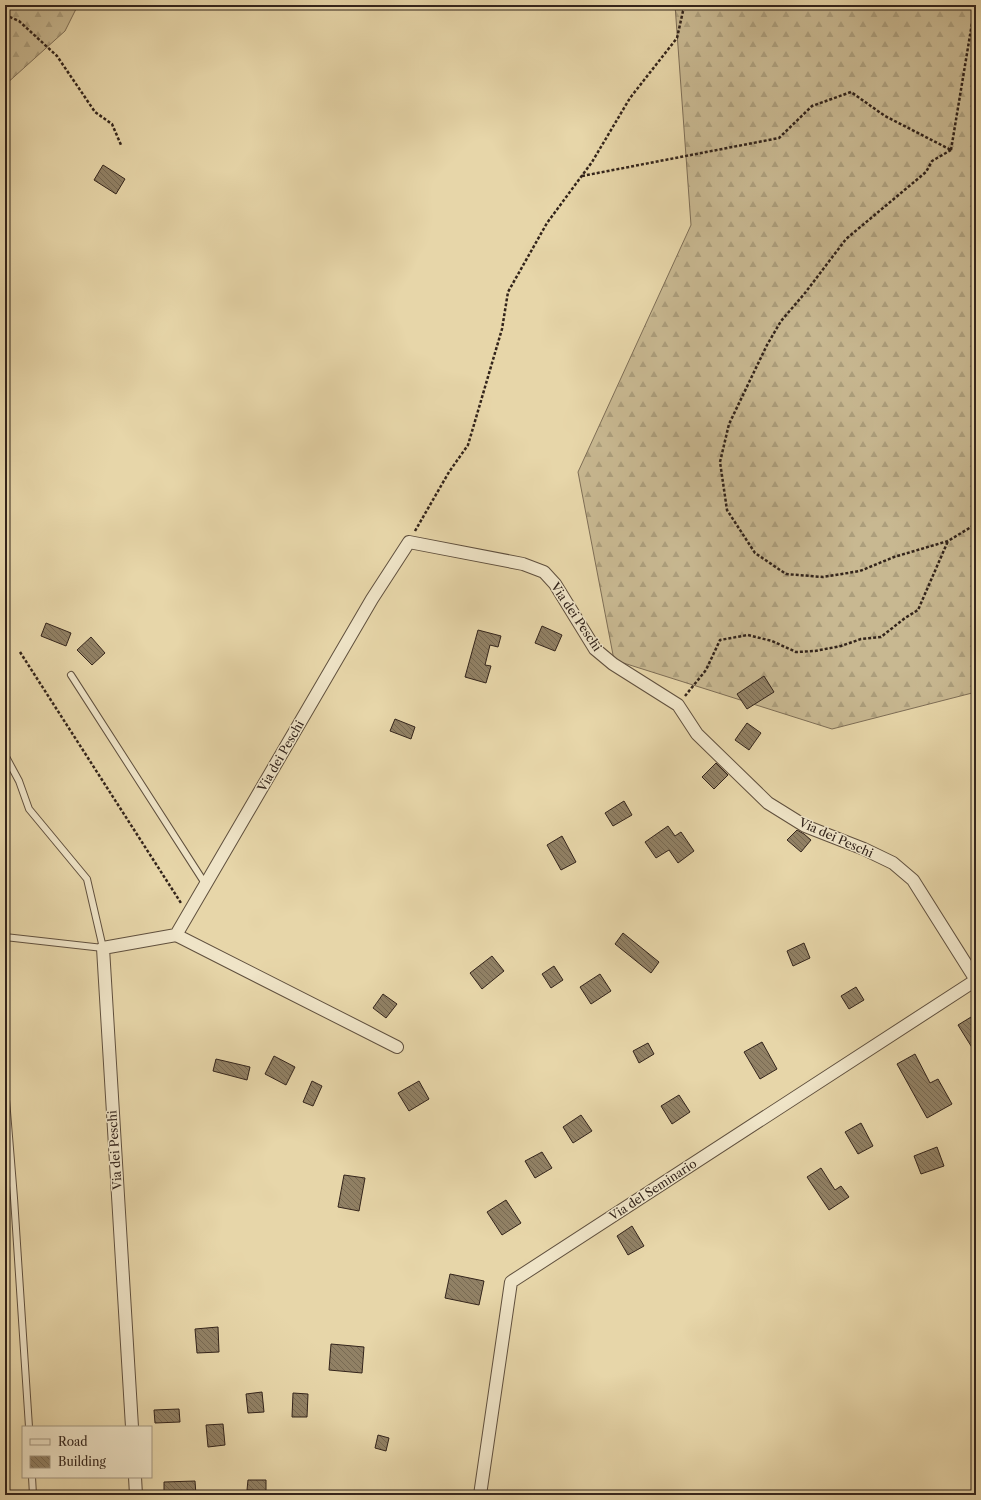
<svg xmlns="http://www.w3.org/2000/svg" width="981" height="1500" font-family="'Libre Caslon Text',serif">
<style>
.forest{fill:url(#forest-firs);stroke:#7e6e56}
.building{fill:url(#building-back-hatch);stroke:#33241b}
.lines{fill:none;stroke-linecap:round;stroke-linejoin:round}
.service-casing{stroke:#60503e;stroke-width:8}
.minor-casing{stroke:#60503e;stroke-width:14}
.path{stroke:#33241b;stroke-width:2.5;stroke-dasharray:3 2;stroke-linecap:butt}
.service{stroke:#efe4c7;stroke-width:6}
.minor{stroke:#efe4c7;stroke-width:12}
.labels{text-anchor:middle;stroke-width:3;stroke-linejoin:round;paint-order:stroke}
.street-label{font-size:12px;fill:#33241b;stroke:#efe4c7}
</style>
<defs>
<pattern id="forest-firs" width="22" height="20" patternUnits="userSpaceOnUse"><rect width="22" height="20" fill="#c8b891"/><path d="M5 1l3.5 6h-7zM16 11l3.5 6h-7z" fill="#ac9e7c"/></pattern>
<pattern id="building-back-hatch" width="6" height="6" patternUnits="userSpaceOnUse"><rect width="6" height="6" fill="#918165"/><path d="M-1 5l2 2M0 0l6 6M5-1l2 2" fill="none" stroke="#776952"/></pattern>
</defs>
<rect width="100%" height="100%" fill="#e7d6a9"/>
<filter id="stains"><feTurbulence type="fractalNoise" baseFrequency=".005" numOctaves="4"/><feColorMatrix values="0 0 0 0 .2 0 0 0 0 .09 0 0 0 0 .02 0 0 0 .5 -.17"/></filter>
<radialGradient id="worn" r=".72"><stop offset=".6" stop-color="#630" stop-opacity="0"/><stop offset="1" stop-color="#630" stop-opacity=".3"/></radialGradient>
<g class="forest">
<path d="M5 5H78L65 31 5 85Z"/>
<path d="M675 5H976V692L832 729 614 660 578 472 691 225Z"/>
</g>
<g class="building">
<path d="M103 165 125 179 116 194 94 180Z"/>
<path d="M46 623 71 633 66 646 41 636Z"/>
<path d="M542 626 562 635 555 651 535 643Z"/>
<path d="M478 630 501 636 498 647 490 645 485 665 491 666 486 683 465 677Z"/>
<path d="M91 637 105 653 92 665 77 650Z"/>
<path d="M764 676 774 692 747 709 737 694Z"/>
<path d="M395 719 415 727 411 739 390 731Z"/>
<path d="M747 723 761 733 749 750 735 740Z"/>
<path d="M716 763 728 775 714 789 702 777Z"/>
<path d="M624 801 632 815 613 826 605 813Z"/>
<path d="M668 826 675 836 681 832 694 851 678 863 669 850 656 858 645 842Z"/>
<path d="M797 830 804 834 811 840 801 852 787 840Z"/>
<path d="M562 836 576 862 561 870 547 845Z"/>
<path d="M623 933 659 962 651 973 615 944Z"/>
<path d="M804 943 810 958 793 966 787 951Z"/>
<path d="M492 956 504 971 482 989 470 973Z"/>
<path d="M554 966 563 980 551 988 542 974Z"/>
<path d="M600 974 611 991 591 1004 580 987Z"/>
<path d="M856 987 864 1000 849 1009 841 996Z"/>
<path d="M383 994 397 1004 386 1018 373 1008Z"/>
<path d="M976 1014V1054L958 1025Z"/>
<path d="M762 1042 777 1069 760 1079 744 1052Z"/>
<path d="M648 1043 654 1054 639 1063 633 1051Z"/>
<path d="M915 1054 930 1083 938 1079 952 1104 927 1118 897 1064Z"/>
<path d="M274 1056 295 1067 286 1085 265 1074Z"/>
<path d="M216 1059 250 1067 247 1080 213 1071Z"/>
<path d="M312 1081 322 1086 313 1106 303 1102Z"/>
<path d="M419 1081 429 1099 409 1111 398 1093Z"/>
<path d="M679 1095 690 1112 672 1124 661 1106Z"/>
<path d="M581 1115 592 1131 573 1143 563 1127Z"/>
<path d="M861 1123 873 1146 858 1154 845 1132Z"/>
<path d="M937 1147 944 1166 921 1174 914 1156Z"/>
<path d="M542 1152 552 1168 535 1178 525 1161Z"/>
<path d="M821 1168 835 1190 841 1186 849 1197 829 1210 807 1177Z"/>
<path d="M344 1175 365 1178 359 1211 338 1207Z"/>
<path d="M506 1200 521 1223 502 1235 487 1212Z"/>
<path d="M632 1226 644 1246 628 1255 617 1236Z"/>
<path d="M450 1274 484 1281 479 1305 445 1298Z"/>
<path d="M218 1327 219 1352 197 1353 195 1329Z"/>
<path d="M331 1344 364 1347 362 1373 329 1370Z"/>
<path d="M262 1392 264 1412 248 1413 246 1394Z"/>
<path d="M293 1393 308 1394 307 1417H292Z"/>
<path d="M179 1409 180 1422 155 1423 154 1410Z"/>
<path d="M223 1424 225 1445 208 1447 206 1425Z"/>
<path d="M378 1435 389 1438 386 1451 375 1448Z"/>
<path d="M248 1480H266V1491L247 1490Z"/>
<path d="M195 1481 196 1495H164V1482Z"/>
</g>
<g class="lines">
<defs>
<g id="service">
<path d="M71 675 206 885"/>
<path d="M5 755 19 781 29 809 87 879 103 948 5 937"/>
<path d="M5 1087 14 1198 29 1427"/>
<path d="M32 1477 33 1495"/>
</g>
<g id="minor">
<path d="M176 935 397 1047"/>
<path d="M132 1427 103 948 176 935 372 599 409 542 523 564 544 572 555 584 595 649 613 664 678 705 697 734 768 803 805 826 864 849 893 863 913 880 976 980"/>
<path d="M135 1477 136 1495"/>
<path d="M480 1495 511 1282 976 980"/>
</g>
</defs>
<use href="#service" class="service-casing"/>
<use href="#minor" class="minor-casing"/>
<g class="path">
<path d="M5 15 19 21 57 56 95 112 112 124 121 145"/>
<path d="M951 150 932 161 926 172 846 239 805 293 781 321 767 345 729 424 720 462 727 510 755 553 786 574 823 577 860 571 894 557 948 541 976 524"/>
<path d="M951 150 975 5"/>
<path d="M582 176 779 138 812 106 851 92 885 116 951 150"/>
<path d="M415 531 449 472 468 445 502 329 508 292 547 223 592 162 630 98 677 38 683 11 689 5"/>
<path d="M20 652 181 903"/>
<path d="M685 696 706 670 720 640 748 635 772 641 796 652 815 651 841 646 861 639 881 637 905 618 918 610 948 541"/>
</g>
<use href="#service" class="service"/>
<use href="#minor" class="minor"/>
</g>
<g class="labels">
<g class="street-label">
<text transform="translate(576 617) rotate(56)" y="4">Via dei Peschi</text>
<text transform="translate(281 756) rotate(-60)" y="4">Via dei Peschi</text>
<text transform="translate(836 838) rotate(24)" y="4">Via dei Peschi</text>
<text transform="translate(115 1150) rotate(-94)" y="4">Via dei Peschi</text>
<text transform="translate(653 1190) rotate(-33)" y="4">Via del Seminario</text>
</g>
</g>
<rect width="981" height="1500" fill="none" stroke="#e7d6a9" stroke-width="20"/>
<rect x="6" y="6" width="969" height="1488" fill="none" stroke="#33241b" stroke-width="2"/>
<rect x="10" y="10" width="961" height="1480" fill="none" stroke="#33241b"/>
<rect x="22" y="1426" width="130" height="52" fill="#efe4c7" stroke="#a49782"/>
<rect x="30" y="1439" width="20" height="6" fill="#efe4c7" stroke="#a49782"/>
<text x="58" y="1446" font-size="12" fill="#33241b">Road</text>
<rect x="30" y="1456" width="20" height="12" fill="url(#building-back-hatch)" stroke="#a49782"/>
<text x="58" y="1466" font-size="12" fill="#33241b">Building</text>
<rect width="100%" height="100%" filter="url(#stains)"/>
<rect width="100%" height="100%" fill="url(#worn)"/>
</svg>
